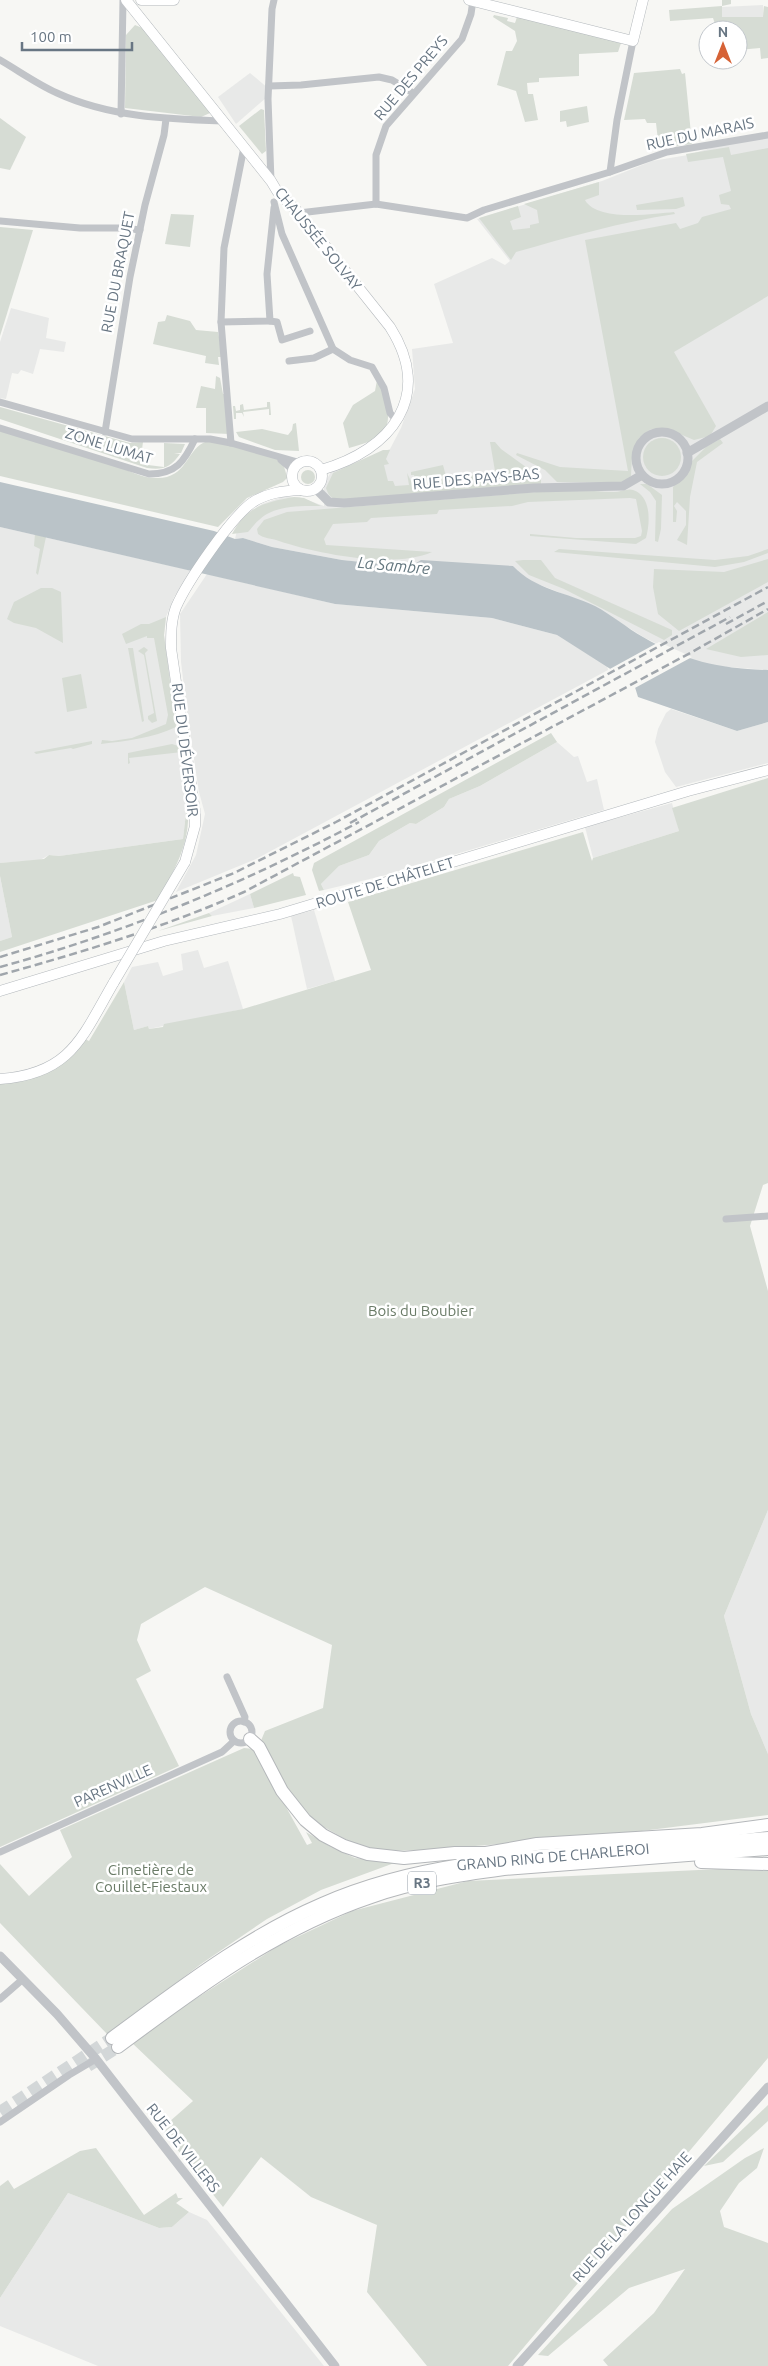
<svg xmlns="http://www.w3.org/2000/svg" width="768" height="2366" font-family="Ubuntu,sans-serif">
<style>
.built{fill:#e8e9e8}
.green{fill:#d6dcd4}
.water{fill:#bac3c8}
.pier{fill:#f7f7f4}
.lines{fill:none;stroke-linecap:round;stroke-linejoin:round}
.motorway-tunnel{stroke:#d3d7d8;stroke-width:12;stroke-dasharray:12 6;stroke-linecap:butt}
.secondary-casing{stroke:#b3b8bc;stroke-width:11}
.motorway-casing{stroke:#b4b7ba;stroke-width:14}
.minor{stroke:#c1c4c8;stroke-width:7}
.tertiary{stroke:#c1c4c8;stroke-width:9}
.secondary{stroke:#fff;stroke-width:10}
.motorway{stroke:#fff;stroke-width:12}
.rail{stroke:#a0a6ac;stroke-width:2.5;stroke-dasharray:8 4;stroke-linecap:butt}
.secondary-bridge-casing{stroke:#b3b8bc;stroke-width:11;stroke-linecap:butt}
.secondary-bridge{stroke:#fff;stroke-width:10}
.labels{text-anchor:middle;stroke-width:5;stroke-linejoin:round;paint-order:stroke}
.shield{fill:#fff;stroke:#959fa8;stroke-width:1}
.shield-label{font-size:14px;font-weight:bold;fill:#687683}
.street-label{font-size:15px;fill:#687683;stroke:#fff}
.park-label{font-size:15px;fill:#6a7b67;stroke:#fff}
.water-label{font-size:16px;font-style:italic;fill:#64777f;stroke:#fff}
</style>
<rect width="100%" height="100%" fill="#f7f7f4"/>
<g class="built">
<path d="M763 5 764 17H722V7Z"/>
<path d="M250 73 269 89 267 97 236 124 218 97Z"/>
<path d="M768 135V670L715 666 691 660 645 638 594 606 525 579 513 566 410 567 342 560 272 547 243 538 235 539 240 518 262 504 282 497H299L324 506V484L331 472 390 449 401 428 415 389 412 349 453 343 434 284 492 258 505 265 510 261 477 219 602 181 652 161 688 155 727 143Z"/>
<path d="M11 308 49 318 46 338 66 342 64 352 40 349 33 374 21 370 18 374 12 373 6 399 0 398V342Z"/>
<path d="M0 527 189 570 191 573 174 597 166 617 164 635 176 727 182 752 186 813 183 839 59 856 49 855 40 860 0 863Z"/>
<path d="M207 574 335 604 492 618 557 635 607 666 608 670 256 859 176 892 196 855 205 814 199 792 188 720 181 662 180 614Z"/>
<path d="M671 709 737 731 768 722V763L676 787 665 772 655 742 658 729 666 713Z"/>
<path d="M557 742 574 757 578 756 587 782 597 779 604 810 382 876 324 890 321 884 339 866 369 855 379 841 410 823 416 824 444 807 449 799 480 786Z"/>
<path d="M672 803 679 831 593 858 585 827Z"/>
<path d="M0 876 12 937 0 941Z"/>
<path d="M250 894 254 908 212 916 209 913Z"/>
<path d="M314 910 335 981 307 989 291 916Z"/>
<path d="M198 950 204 968 228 961 243 1009 149 1029 148 1026 134 1030 124 982 132 967 158 962 163 976 183 970 181 954Z"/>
<path d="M768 1510V1754L751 1714 724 1616Z"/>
<path d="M68 2193 159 2228 172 2227 189 2212 207 2220 324 2366H98L0 2326V2298Z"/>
</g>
<g class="green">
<path d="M722 0H731V4L722 6V17H763L764 6 768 7V58L761 59 760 48 738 50V30H717L713 18 670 21 669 10 722 6Z"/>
<path d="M494 15 508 18 507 21 515 23 517 17 621 43 618 52 579 54V76L539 78V82L527 83 528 94H533L538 120 525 122 516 91 497 85 506 51H512L517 41 515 31 493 17Z"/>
<path d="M135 25 145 29 210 113 201 117 125 108 126 35Z"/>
<path d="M680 69 682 74 685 73 692 144 659 149 656 123H647L645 119 624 120 634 73Z"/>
<path d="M587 106 589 122 567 127 566 121 560 122V111Z"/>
<path d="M261 109 264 110 266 151 262 154 239 126Z"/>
<path d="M0 118 26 137 10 170 0 168Z"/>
<path d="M729 147 731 155 768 148V296L674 352 716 426 710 436 694 440 668 429H651L639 438 632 456 631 476 623 483 557 482 545 470 516 455 517 453 560 467 628 471 585 240 676 223 680 229 698 223 702 217 731 209 729 205 721 204 719 195 731 191 723 157 688 162 686 154Z"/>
<path d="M599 182V195L585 200C597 222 654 214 674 212L675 214C621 222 569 237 516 252L511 260 479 218 518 206 521 217 510 221 513 230 530 228V225L539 223 537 210 524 204Z"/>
<path d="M683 197 685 206 676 209 637 210 636 205Z"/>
<path d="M171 214 194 215 190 247 165 244Z"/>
<path d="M0 227 33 230 0 336Z"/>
<path d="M167 315 190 321 196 330 218 332 223 357H218L219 365 205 363 206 356 153 344 158 322 165 321Z"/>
<path d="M216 376 220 378 223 394H228L229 434 206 433V408H196L201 386 215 389Z"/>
<path d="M377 380C384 386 384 393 386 401 394 435 378 440 349 448L343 423 353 405 375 391Z"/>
<path d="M267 402H270L271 415H269V409L243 412 244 417 242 413H236V419H234L233 406H235L236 411 240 410V405L243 404 244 410 267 407Z"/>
<path d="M0 407 130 443 143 442 140 464 164 467V443L185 444 181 453H174L180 454C170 468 163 470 147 468L0 419Z"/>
<path d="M296 423 299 451 275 450 239 437 236 432 262 429 288 435 292 430 293 424Z"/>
<path d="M0 429C33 438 67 445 99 457 117 464 137 478 156 478 186 479 186 452 203 443 214 437 270 452 279 460 284 464 286 472 287 478L283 482 247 498 218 527 0 476Z"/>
<circle cx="662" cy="457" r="19"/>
<path d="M720 439 723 443 697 462 690 497 687 545 677 540 686 525V511L677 502 674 506 677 511 676 522H673V487L688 473 692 461 706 447Z"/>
<path d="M490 442H495L501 449 541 478V484L343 500C333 499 329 498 326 488L333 473 383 450H390L386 459 389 464 384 465 388 481H393L395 486 409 485 407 473 413 485 416 484 414 475H411V472L443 465 447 480 495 471Z"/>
<circle cx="308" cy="477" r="7"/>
<path d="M640 484H647L662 495 661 529 658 542 655 541 656 501 650 492Z"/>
<path d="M575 489C588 490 601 492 614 492 620 492 628 488 633 490 652 496 650 524 646 538L636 544 530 536V534L576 538H635L641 536 642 531 636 499 630 498 528 502 512 506 439 510 437 514 371 518 367 522 333 524 324 539 326 545 432 552C394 569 318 554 279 541 271 538 264 539 258 534L257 529 264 520 287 512Z"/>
<path d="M294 497 304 498 321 506C302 506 274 505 259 520 255 523 252 528 248 532L232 534C246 507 265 502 294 497Z"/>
<path d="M35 534 46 537 38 575 36 573 40 549 34 546Z"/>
<path d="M559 549 715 560 748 556 768 549V553L744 562 715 567 554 552Z"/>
<path d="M768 559V582L679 631 658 614 653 587 654 569 724 572Z"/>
<path d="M523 560H541L555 578 672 630V635L664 640 564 589 529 575 515 561Z"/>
<path d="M41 588H52L61 592 63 643 36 628 14 623 7 619 14 602Z"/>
<path d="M768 612V655L741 657 706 649Z"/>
<path d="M166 617 164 635 176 727C153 738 126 741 101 744L102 740 112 741 132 738 166 724 168 715 154 638H147V636L126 644 122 634 141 624H149Z"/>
<path d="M144 647 148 650 145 653 157 721 152 723 148 719V716L154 713 144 655 138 651Z"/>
<path d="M128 648H133L144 721 142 722Z"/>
<path d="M81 674 87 708 67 712 62 678Z"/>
<path d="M551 733 557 742 480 786 449 799 444 807 416 824 410 823 379 841 369 855 339 866 321 884 324 890 319 891 312 870 314 863Z"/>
<path d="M92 741V744L73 749 71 748 36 754 34 752Z"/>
<path d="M172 744 178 746 182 752 129 758 130 763 128 764V753Z"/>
<path d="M184 778C195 832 184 853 158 900L0 952V941L12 937 0 876V863L44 859 49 855 59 856 183 839 186 813Z"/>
<path d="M768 778V1183L763 1185 750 1226 768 1291V1510L724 1616 751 1714 768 1754V1815L602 1836 424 1850 385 1851 354 1844 324 1827 299 1806 260 1743 265 1731 323 1708 332 1645 205 1587 141 1624 137 1640 151 1671 136 1679 179 1766 0 1847V1082C34 1081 66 1069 85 1039L89 1041 124 982 134 1030 148 1026 149 1029 163 1027 164 1024 243 1009 371 970 348 902 583 832 592 861 593 858 679 831 672 808Z"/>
<path d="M293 873 294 876 300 877 306 895 254 908 250 894Z"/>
<path d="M209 913 212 916 158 931Z"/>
<path d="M244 1748 254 1749 307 1845 312 1843 306 1832 331 1847 355 1858 397 1862 321 1890 267 1919 201 1964 108 2035 0 1923V1864L29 1896 72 1857 60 1830Z"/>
<path d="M720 1869 768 1871V2058L508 2366H427L367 2292 377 2225 311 2197 261 2157 223 2207 161 2129 193 2101 130 2041 278 1946 352 1911 468 1881Z"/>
<path d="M768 2105V2121L723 2162 704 2166Z"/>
<path d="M96 2148 144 2215 176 2193 178 2198H183L176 2203 189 2212 172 2227 159 2228 68 2193 0 2298V2186L8 2180 14 2189 80 2151Z"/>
<path d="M764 2148 757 2168 739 2183 720 2211 724 2227 768 2243V2366H608L603 2360 654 2313 685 2269 629 2288 548 2356 538 2355 672 2209 745 2158Z"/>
</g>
<path class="water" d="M0 482 214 531 235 539 243 538 272 547 342 560 410 567 421 560 513 566C536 590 566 592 595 606 612 615 627 628 643 637 684 661 722 669 768 670V722L737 731 638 697 634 684 557 635 492 618 335 604 0 527Z"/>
<path class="pier" d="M659 642 692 657 633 689 632 686 608 670Z"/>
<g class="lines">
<g class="motorway-tunnel">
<path d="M88 2066 118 2047"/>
<path d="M0 2112 112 2038"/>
</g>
<defs>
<g id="secondary">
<path d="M126 0 271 181 277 191 299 213 390 327C434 396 392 450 321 470"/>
<path d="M141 0H174"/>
<path d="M469 0 633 41 643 0"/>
<circle cx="307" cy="476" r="15"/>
<path d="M185 862 195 826V811L171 648C171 634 171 620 176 607 187 582 231 517 253 502 267 493 283 491 300 490"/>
<path d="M0 991 164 941 280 914 688 791 768 770"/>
<path d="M0 1079C71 1074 82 1037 114 982"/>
</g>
<g id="motorway">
<path d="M250 1739 259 1747 282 1791 305 1820 323 1835 344 1846 368 1854 404 1858 455 1853H486L537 1844 702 1834 768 1825"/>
<path d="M701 1862 768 1864"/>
<path d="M112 2038C179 1989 245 1937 322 1904 413 1864 511 1857 610 1851 663 1847 715 1842 768 1838"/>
<path d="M118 2047C197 1988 276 1929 371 1897 413 1882 459 1875 504 1869L768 1849"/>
</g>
</defs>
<use href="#secondary" class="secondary-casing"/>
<use href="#motorway" class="motorway-casing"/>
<g class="minor">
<path d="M0 60C19 71 37 84 57 93 109 117 166 119 223 121"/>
<path d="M269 86 301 85 379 77 392 80 413 93"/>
<path d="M121 114 123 0"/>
<path d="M610 172 667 152 768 135"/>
<path d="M271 181 268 99 272 9 274 0"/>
<path d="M274 202 282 234 333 349 350 360 372 367 384 388 390 413 397 421"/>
<path d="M376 204V155L386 126 462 39 471 14 473 0"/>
<path d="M299 213 376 204 467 218 484 210 610 172 617 120 633 41"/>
<path d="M0 221 80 228H124L140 230"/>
<path d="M270 321 277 322 282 340 310 331"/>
<path d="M221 322 270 321 267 274 274 208"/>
<path d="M289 361 314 358 333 349"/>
<path d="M0 402 132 439H210L231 443 301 463"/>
<path d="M0 428 149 474C176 474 184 462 195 439"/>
<path d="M105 432 130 277 145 205 164 135 166 119"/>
<path d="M231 443 221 322 224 248 244 147"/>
<path d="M281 460 293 470"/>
<path d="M726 1219 768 1216"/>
<path d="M227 1677 245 1717 244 1722"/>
<circle cx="241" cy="1732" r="11"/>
<path d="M0 1852 222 1752 234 1741"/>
<path d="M0 1999 23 1979"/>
<path d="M0 2122 69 2075 96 2059"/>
</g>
<g class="tertiary">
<circle cx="662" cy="458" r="26"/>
<path d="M687 453 768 406"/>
<path d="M316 489 329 502 344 503 534 488 623 486 642 475"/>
<path d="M0 1956 57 2014 96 2059 335 2366"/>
<path d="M517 2366 768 2087"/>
</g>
<use href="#secondary" class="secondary"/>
<use href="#motorway" class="motorway"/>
<g class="rail">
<path d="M726 624 768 601"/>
<path d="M350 823 730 617"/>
<path d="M0 957 98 927 234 873 336 822 768 587"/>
<path d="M0 967C124 933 245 883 359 822"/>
<path d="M0 975C83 952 165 927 244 892L692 652 768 609"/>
</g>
<defs>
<path id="secondary-bridge" d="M114 982 185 862"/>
</defs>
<use href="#secondary-bridge" class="secondary-bridge-casing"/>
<use href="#secondary-bridge" class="secondary-bridge"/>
</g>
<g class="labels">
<rect class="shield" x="408" y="1871.5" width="28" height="23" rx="4"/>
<g class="shield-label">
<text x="422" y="1888">R3</text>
</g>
<g class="street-label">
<text transform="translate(411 78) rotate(-50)" y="5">RUE DES PREYS</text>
<text transform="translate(700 134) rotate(-12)" y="5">RUE DU MARAIS</text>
<text transform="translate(318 239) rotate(51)" y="5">CHAUSSÉE SOLVAY</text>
<text transform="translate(118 272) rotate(-79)" y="5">RUE DU BRAQUET</text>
<text transform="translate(109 446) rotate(17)" y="5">ZONE LUMAT</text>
<text transform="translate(476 479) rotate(-5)" y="5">RUE DES PAYS-BAS</text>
<text transform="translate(185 750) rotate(83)" y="5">RUE DU DÉVERSOIR</text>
<text transform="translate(385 883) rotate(-17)" y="5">ROUTE DE CHÂTELET</text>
<text transform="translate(113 1786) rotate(-24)" y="5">PARENVILLE</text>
<text transform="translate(553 1857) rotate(-5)" y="5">GRAND RING DE CHARLEROI</text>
<text transform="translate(183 2148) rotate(52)" y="5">RUE DE VILLERS</text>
<text transform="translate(632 2217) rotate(-48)" y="5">RUE DE LA LONGUE HAIE</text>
</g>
<g class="park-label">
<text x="421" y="1316">Bois du Boubier</text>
<text x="151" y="1875">Cimetière de<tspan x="151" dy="17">Couillet-Fiestaux</tspan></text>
</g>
<g class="water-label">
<text transform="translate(394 565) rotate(5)" y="6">La Sambre</text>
</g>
</g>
<g transform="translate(723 45)"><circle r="24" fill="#ffffff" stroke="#c3c8cd"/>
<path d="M0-4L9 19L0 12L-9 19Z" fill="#d66236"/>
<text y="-8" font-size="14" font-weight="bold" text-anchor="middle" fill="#687683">N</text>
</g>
<path d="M22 42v8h110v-8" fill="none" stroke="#687683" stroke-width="2.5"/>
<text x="30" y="42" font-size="15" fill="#687683" stroke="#ffffff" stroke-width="4" paint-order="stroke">100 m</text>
</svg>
